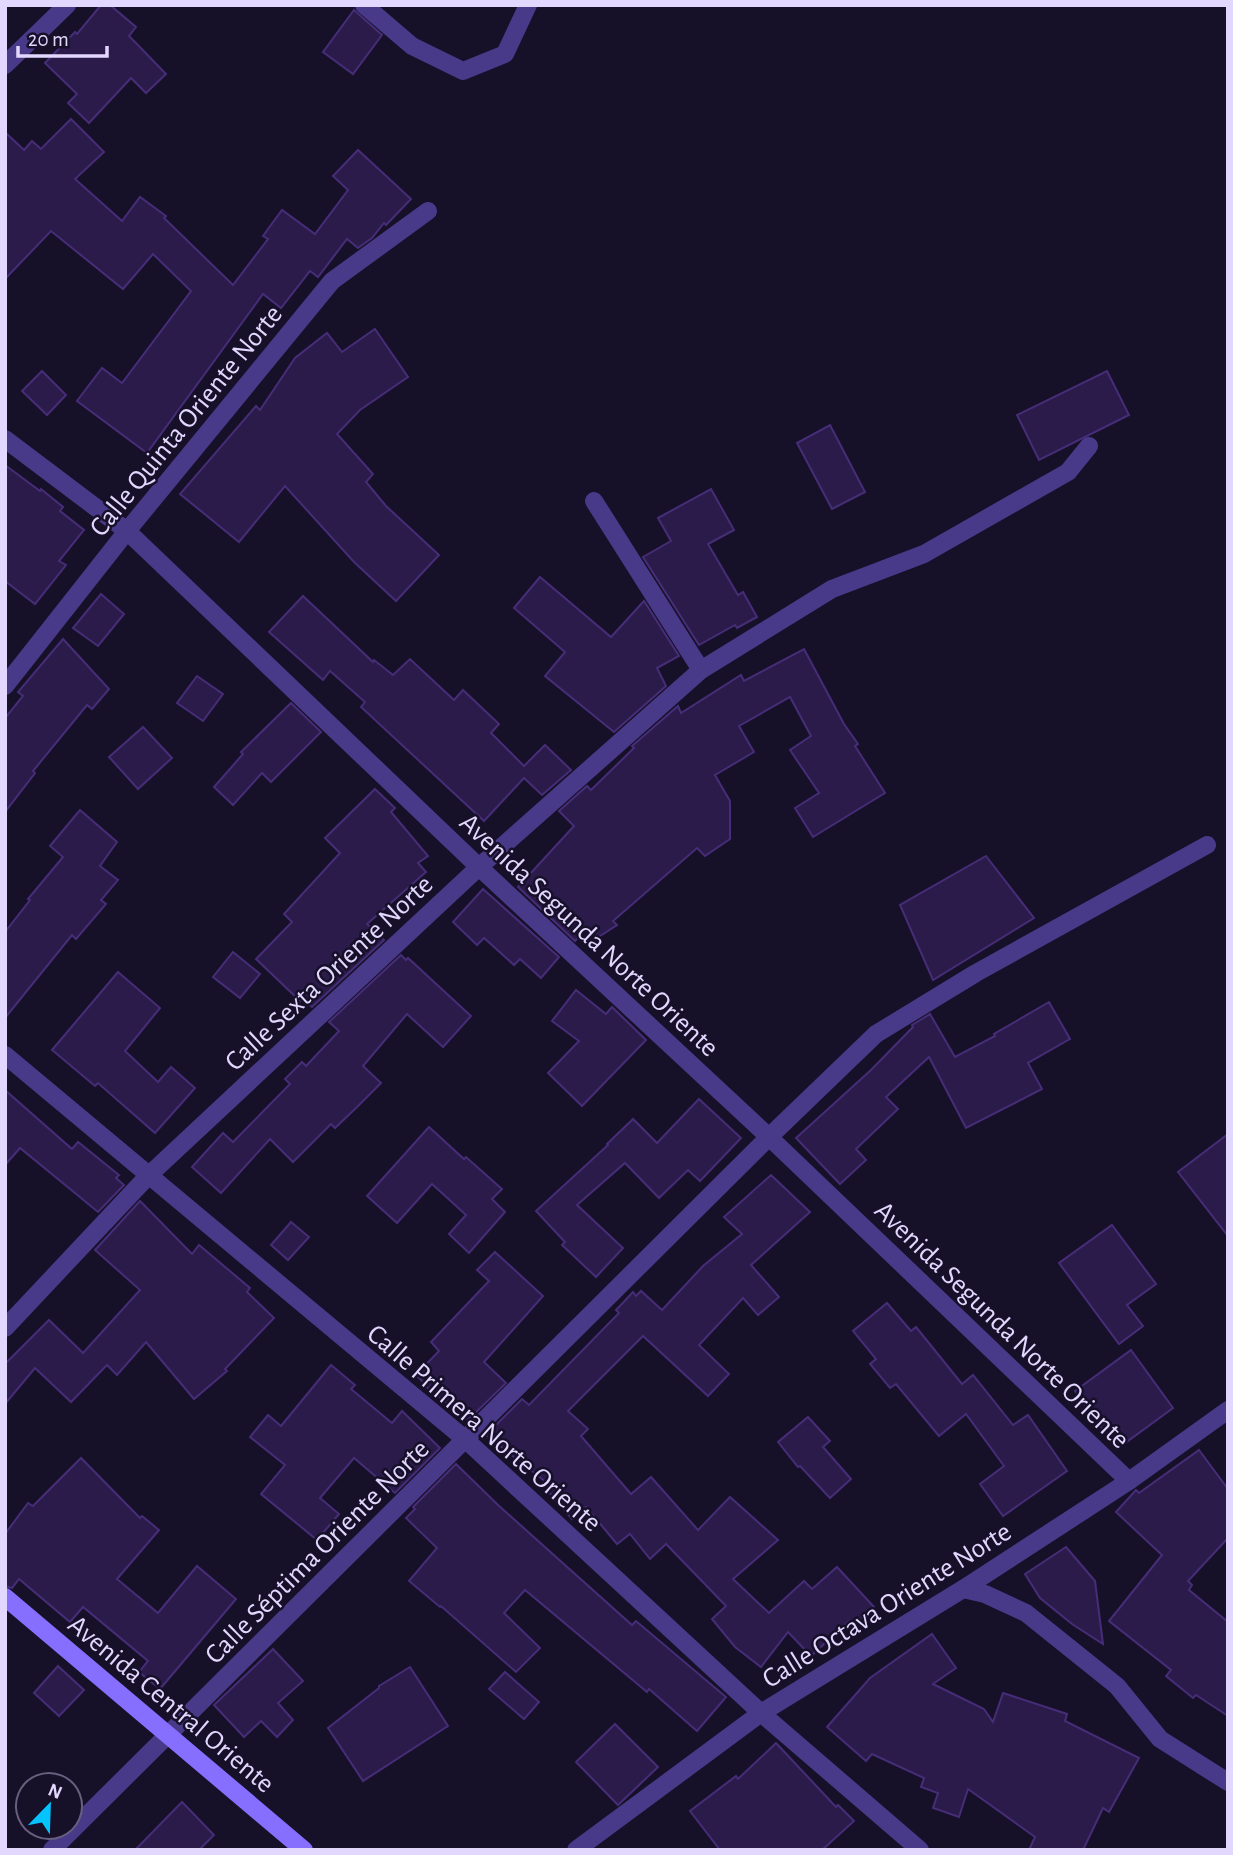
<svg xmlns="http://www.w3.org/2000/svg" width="1233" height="1855" font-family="'Alegreya Sans',sans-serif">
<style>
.building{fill:#2b1b4a;stroke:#462d77;stroke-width:2}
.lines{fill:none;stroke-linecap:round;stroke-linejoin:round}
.street{stroke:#483a89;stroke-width:18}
.secondary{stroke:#866fff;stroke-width:18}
.labels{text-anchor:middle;stroke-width:5;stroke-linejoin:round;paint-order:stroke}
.street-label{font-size:28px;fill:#e2d8ff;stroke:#171029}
</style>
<rect width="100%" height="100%" fill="#171029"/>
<g class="building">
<path d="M101 5H110L136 27 129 36 166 74 146 93 131 78 89 123 68 103 77 94 45 63 75 32 77 34Z"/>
<path d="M354 10 382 35 353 74 323 52Z"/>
<path d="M71 119 104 152 75 179 122 221 140 197 166 216 164 218 233 285 268 239 263 236 282 210 315 234 348 190 333 176 358 150 411 199 386 225 384 223 372 238 358 248 347 239 318 277 310 271 281 308 263 294 147 453 77 401 102 368 122 383 191 291 153 254 123 289 51 231 5 279V132L24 150 32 141 41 149Z"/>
<path d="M375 329 408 377 360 410 337 434 373 474 366 482 386 506 439 555 396 601 354 562 285 486 239 542 180 494 256 406 260 410 295 358 327 333 342 352Z"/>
<path d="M42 371 66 395 47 415 22 391Z"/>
<path d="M1107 371 1129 415 1039 460 1017 415Z"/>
<path d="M830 425 865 492 832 509 797 443Z"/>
<path d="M5 465 40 491 41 489 63 507 60 511 84 530 59 561 66 565 35 604 5 581Z"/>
<path d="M711 489 734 530 708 544 738 595 743 592 757 617 737 628 735 625 699 645 643 557 671 541 658 518Z"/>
<path d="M540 577 611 637 644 601 679 656 657 668 666 686 614 732 545 676 565 652 514 608Z"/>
<path d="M101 594 124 614 98 646 73 628Z"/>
<path d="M303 596 373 662 374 660 393 675 410 659 454 700 463 690 499 724 491 733 524 766 545 745 571 770 542 795 524 778 484 821 361 707 365 702 330 671 323 680 269 632Z"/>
<path d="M63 639 109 689 92 709 87 705 33 771 35 773 5 812V718L23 696 18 692Z"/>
<path d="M804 649 844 724 858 744 855 746 885 793 813 837 795 808 819 793 790 750 811 736 790 697 739 726 754 752 715 775 730 801V839L705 856 697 848 613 921 617 925 597 938 586 928 575 941 518 887 574 826 559 811 587 786 591 790 634 748 632 746 678 706 681 713 741 675 744 681Z"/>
<path d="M197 676 223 694 203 721 177 703Z"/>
<path d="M291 703 321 732 271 782 262 773 233 805 214 787 243 754 241 752Z"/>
<path d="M143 727 172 758 138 789 109 757Z"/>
<path d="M375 789 395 808 391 812 428 856 418 863 426 872 367 924 384 940 312 1007 302 999 300 1001 256 959 292 922 284 914 340 853 325 838Z"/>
<path d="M80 810 117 842 100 866 118 880 101 900 106 904 76 939 72 935 5 1018V932L30 900 28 899 63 857 50 846Z"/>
<path d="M986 856 1034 918 933 980 900 905Z"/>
<path d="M483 889 559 957 541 978 520 959 514 965 484 938 477 945 453 922Z"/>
<path d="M233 952 260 974 240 998 213 977Z"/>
<path d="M401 955 406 960 408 958 471 1016 443 1047 407 1014 363 1066 381 1083 356 1108 335 1128 331 1124 293 1162 270 1139 221 1193 192 1167 223 1133 233 1142 290 1084 285 1079 302 1062 306 1066 339 1031 329 1022Z"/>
<path d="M118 972 160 1008 125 1051 158 1082 171 1067 195 1088 155 1133 98 1083 95 1086 52 1050Z"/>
<path d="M576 990 606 1014 612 1007 646 1040 582 1106 548 1073 579 1041 552 1021Z"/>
<path d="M1049 1002 1070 1039 1028 1063 1042 1089 966 1128 929 1057 886 1097 898 1109 856 1149 866 1160 840 1184 796 1138 871 1070 913 1027 912 1025 930 1014 955 1057 995 1036 994 1034Z"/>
<path d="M5 1090 72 1149 78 1142 119 1175 116 1178 124 1185 98 1212 20 1148 5 1165Z"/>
<path d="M699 1099 741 1138 700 1181 688 1170 659 1198 625 1163 577 1205 623 1248 596 1277 562 1245 565 1242 536 1211 608 1145 607 1144 633 1119 657 1143Z"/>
<path d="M429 1127 464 1159 466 1157 502 1189 492 1199 505 1212 469 1253 449 1234 466 1215 432 1184 397 1223 367 1196Z"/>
<path d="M1228 1134V1236L1178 1172Z"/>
<path d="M771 1175 810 1212 751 1265 779 1297 758 1315 743 1298 699 1345 729 1374 708 1396 643 1336 568 1411 588 1429 581 1436 631 1494 651 1477 698 1530 730 1497 778 1540 733 1579 769 1613 804 1581 812 1589 837 1567 874 1607 853 1626 849 1621 811 1656 788 1632 761 1667 735 1647 712 1619 726 1606 666 1544 650 1559 630 1534 617 1544 586 1507 572 1519 547 1490 551 1486 486 1435 522 1399 529 1405 619 1313 616 1310 633 1292 636 1296 641 1291 662 1310 703 1266 742 1234 724 1217Z"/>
<path d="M140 1201 192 1254 199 1245 250 1288 247 1292 274 1318 225 1369 227 1371 194 1399 146 1342 117 1375 107 1365 71 1402 35 1368 5 1404V1364L49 1320 83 1353 140 1290 95 1250Z"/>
<path d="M291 1222 309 1237 288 1260 271 1245Z"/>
<path d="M1112 1225 1156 1284 1127 1305 1143 1326 1119 1344 1059 1263Z"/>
<path d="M495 1252 543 1296 484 1362 506 1383 468 1420 424 1385 425 1384 416 1375 439 1351 431 1342 489 1281 477 1270Z"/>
<path d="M887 1303 911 1331 916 1327 962 1384 973 1375 1013 1425 1028 1415 1067 1471 1003 1516 980 1484 1004 1466 966 1414 939 1436 896 1384 890 1388 870 1364 876 1359 853 1331Z"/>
<path d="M1131 1350 1173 1408 1117 1449 1075 1391Z"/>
<path d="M331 1365 355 1385 351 1389 392 1423 402 1411 440 1448 395 1493 354 1458 320 1498 339 1514 317 1540 261 1494 285 1465 250 1437 268 1415 281 1426Z"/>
<path d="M808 1417 830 1441 823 1447 851 1479 830 1498 800 1466 798 1467 778 1442Z"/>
<path d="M1199 1450 1228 1489V1538L1188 1581 1192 1585 1189 1590 1228 1622V1716L1196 1695 1193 1698 1166 1676 1171 1670 1109 1621 1162 1555 1116 1512 1136 1490 1139 1493Z"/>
<path d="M81 1458 140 1518 142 1516 159 1530 117 1579 158 1613 197 1566 236 1599 160 1689 139 1672 148 1661 83 1607 70 1622 19 1579 12 1588 5 1586V1534L28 1503 33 1506Z"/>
<path d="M456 1464 498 1505 632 1625 636 1621 726 1697 697 1731 649 1689 647 1692 525 1590 504 1613 540 1648 516 1672 441 1606 440 1607 409 1581 437 1548 406 1518 415 1509 413 1507Z"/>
<path d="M1066 1547 1095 1581 1103 1644 1072 1624 1040 1598 1025 1574Z"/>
<path d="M932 1634 956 1668 933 1684 984 1709 993 1722 1003 1693 1067 1714 1065 1721 1139 1758 1109 1812 1103 1808 1083 1850H1029L1035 1837 968 1789 959 1817 933 1808 938 1793 921 1787 924 1778 872 1754 866 1761 827 1727 870 1678Z"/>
<path d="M273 1649 303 1681 278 1703 293 1720 277 1737 261 1721 244 1737 214 1705Z"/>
<path d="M58 1666 84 1690 59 1716 34 1693Z"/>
<path d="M410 1667 448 1726 363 1781 328 1728 379 1688V1686Z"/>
<path d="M505 1672 539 1702 524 1719 489 1689Z"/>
<path d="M615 1724 658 1767 618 1805 576 1762Z"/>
<path d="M776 1743 836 1807 838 1805 854 1821 822 1850H720L690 1811 736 1776 738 1779Z"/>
<path d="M182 1802 214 1835 199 1850H135Z"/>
</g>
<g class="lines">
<g class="street">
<path d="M364 5 412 46 463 71 505 54 528 5"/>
<path d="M5 65 67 5"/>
<path d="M5 439 127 531 479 867 769 1137 1129 1481"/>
<path d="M594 501 701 670"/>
<path d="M5 686 127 531 332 281 428 211"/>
<path d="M5 1055 466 1440 761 1713 920 1850"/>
<path d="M5 1328 148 1176 479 867 701 670 832 589 924 554 1068 472 1089 446"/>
<path d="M963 1589 985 1594 1026 1613 1117 1686 1160 1739 1228 1782"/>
<path d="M52 1850 769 1137 876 1034 976 973 1207 845"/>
<path d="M576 1850 761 1713 963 1589 1129 1481 1228 1410"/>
</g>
<path class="secondary" d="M5 1597 304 1850"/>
</g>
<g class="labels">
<g class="street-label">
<text transform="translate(185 420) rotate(-51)" y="10">Calle Quinta Oriente Norte</text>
<text transform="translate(590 934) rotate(43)" y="10">Avenida Segunda Norte Oriente</text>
<text transform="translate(328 972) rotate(-43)" y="10">Calle Sexta Oriente Norte</text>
<text transform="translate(1003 1324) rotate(44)" y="10">Avenida Segunda Norte Oriente</text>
<text transform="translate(485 1427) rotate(41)" y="10">Calle Primera Norte Oriente</text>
<text transform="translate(316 1551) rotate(-45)" y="10">Calle Séptima Oriente Norte</text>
<text transform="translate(886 1604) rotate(-32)" y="10">Calle Octava Oriente Norte</text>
<text transform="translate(172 1703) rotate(40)" y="10">Avenida Central Oriente</text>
</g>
</g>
<rect width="1233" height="1855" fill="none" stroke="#e2d8ff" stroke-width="14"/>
<g transform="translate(49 1806) rotate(23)"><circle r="33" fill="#171029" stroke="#68607f" stroke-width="2"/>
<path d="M0-5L12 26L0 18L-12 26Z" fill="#04c3ff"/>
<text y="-10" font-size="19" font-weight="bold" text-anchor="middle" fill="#e2d8ff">N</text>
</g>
<path d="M18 46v10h89v-10" fill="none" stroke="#e2d8ff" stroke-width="3.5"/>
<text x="28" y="46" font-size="21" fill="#e2d8ff" stroke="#171029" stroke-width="5" paint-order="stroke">20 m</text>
</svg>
